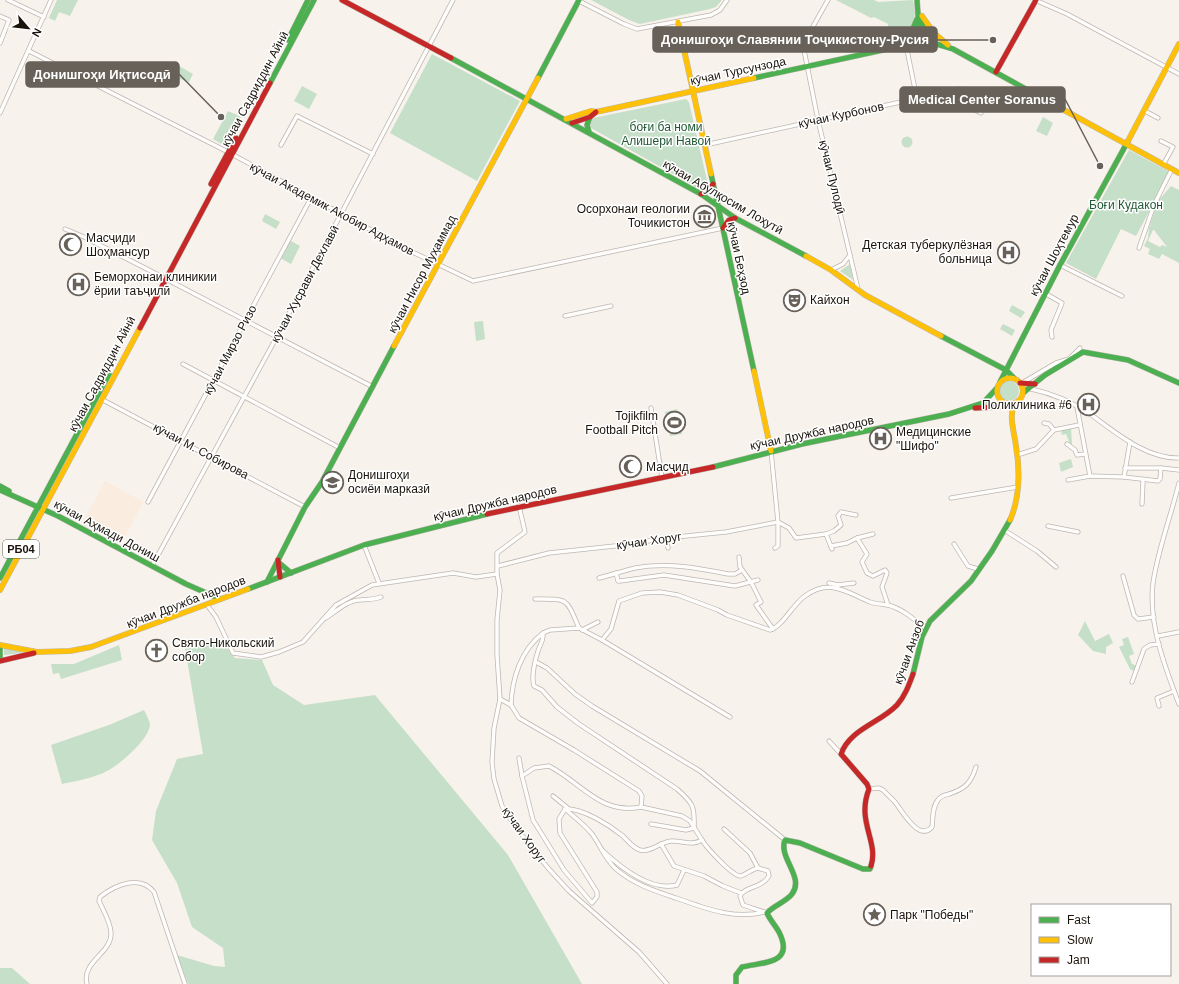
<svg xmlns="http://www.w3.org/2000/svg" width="1179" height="984" font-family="Arial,sans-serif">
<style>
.built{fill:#faecde}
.green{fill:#c6dfc8;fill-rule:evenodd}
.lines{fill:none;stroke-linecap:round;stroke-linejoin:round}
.street-casing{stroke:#bdb7b1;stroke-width:5}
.fast-casing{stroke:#bdb7b1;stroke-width:6}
.slow-casing{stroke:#bdb7b1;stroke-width:6}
.jam-casing{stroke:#bdb7b1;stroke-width:6}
.street{stroke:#fefdfc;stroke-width:3.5}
.fast{stroke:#4caf50;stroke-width:5}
.slow{stroke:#ffc107;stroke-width:5}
.jam{stroke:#c62828;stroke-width:5}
.labels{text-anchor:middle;stroke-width:3;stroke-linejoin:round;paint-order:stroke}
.shield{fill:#fff;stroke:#5f5a55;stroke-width:1}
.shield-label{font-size:11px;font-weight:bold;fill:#1a130c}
.street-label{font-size:12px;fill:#1a130c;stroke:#fff}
.park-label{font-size:12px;fill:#215935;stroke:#fff}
.poi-label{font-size:12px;fill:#1a130c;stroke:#fff;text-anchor:start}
.leader{fill:none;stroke:#68615a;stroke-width:1.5}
.callout-dot{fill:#68615a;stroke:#fff;stroke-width:1.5}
.callout{fill:#68615a;stroke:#68615a;stroke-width:1.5}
.callout-label{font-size:13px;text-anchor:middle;font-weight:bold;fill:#fff}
</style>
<rect width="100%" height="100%" fill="#f8f2ec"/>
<path class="built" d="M105 481 143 502 121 544 83 523Z"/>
<g class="green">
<path d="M57 0H78L70 16 59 12 55 21 49 18Z"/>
<path d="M591 0H722L716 7 710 9 640 24 629 20Z"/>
<path d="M836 0H874L878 2 913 0C918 21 913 39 889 41L888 24 874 17 871 18Z"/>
<path d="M432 54 520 101 477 181 390 133Z"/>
<path d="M174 63 193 74 189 82 180 79 174 83 171 81 168 86 163 84Z"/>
<path d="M302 86 317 94 309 109 294 101Z"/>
<path d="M686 99 689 102 709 189 702 192 691 184 591 128 590 125 593 118Z"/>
<path d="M228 111 241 117 225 146 213 139Z"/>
<path d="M1043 117 1053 123 1047 136 1036 131Z"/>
<circle cx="907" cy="142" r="5.5"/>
<path d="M1129 150 1170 172 1136 236 1121 229 1096 279 1066 263Z"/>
<path d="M1171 186 1179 190V263L1162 254 1159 259 1148 254 1150 249 1144 246 1148 238 1149 226 1151 227 1150 225 1158 201ZM1153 230H1154L1167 247 1162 245 1160 247 1148 241Z"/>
<path d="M265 214 280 222 276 229 262 221Z"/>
<path d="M289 240 300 246 291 264 280 258Z"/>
<path d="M850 264 853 280 840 271Z"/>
<path d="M1012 305 1025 312 1021 318 1009 311Z"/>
<path d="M483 321 485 339 476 341 474 322Z"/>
<path d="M1003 324 1015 330 1012 336 1000 329Z"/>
<circle cx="1009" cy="391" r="10"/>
<path d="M677 409 682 434 670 436 665 412Z"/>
<path d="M1071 428 1072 444H1070L1066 434 1062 435 1061 430Z"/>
<path d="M1071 459 1073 467 1061 472 1059 463Z"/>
<path d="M1085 621 1095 641 1109 634 1113 643 1106 647V654L1093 651 1078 635Z"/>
<path d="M1128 637 1134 654 1129 656 1132 664 1137 666 1134 671 1130 669 1119 647 1124 645 1122 639Z"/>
<path d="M220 639 235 658 262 660 273 685 304 705 375 695 508 855 582 984H188L177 955 214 966 225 967 223 948 192 927 177 883 152 840 156 811 177 759 203 754 185 648Z"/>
<path d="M119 645 122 660 61 679 59 673 53 674 51 664H74Z"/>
<path d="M4 648 21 652V653L4 655Z"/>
<path d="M144 710C146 714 149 720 150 724 150 739 119 765 107 771 94 778 76 781 62 784L51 745 109 725Z"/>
<path d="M0 968H12L30 984H0Z"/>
</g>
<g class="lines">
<defs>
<g id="street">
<path d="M8 0 44 17"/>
<path d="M828 0 807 37 804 50 818 120 858 289"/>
<path d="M1035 0 1067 14 1179 74"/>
<path d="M579 1 624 24 637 29 711 15 720 10 727 0"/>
<path d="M0 16 9 20 0 43"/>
<path d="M906 45 917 99"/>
<path d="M29 51 228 152 404 248 473 281 723 228"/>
<path d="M960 89 955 98 956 101 981 113"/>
<path d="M1145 111 1158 118"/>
<path d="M0 113 51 0"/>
<path d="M1161 141 1173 147 1163 165"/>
<path d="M281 145 297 116 373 154"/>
<path d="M705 145 960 89"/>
<path d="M65 229 84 237 143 267 373 387"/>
<path d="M1139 248 1154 205 1172 169"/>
<path d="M1060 265 1122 296"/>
<path d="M831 270 843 264 850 255"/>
<path d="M1048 295 1062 303 1051 330 1052 337"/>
<path d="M565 316 611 306"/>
<path d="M183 364 340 448"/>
<path d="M1022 383 1056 363 1069 359 1080 348"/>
<path d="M1031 389C1051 393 1072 402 1090 414 1115 432 1146 459 1179 458"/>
<path d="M101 399 305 507"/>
<path d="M1077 407 1090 476"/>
<path d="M651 408 662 478"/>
<path d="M1044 423 1049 424 1054 430"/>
<path d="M1067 444 1075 450 1077 455 1085 454"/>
<path d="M771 451 778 522V546L775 548"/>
<path d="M1017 455 1036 449 1054 430 1079 425"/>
<path d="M1125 468H1161"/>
<path d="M1124 477 1130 442"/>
<path d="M1068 480 1090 476 1124 477 1158 481 1160 479 1161 468 1179 470"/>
<path d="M1179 483C1171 516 1158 549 1153 583 1148 624 1165 667 1179 704"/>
<path d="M951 498 1018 487"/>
<path d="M148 502 311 198"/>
<path d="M1142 504 1143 481"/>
<path d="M519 506 525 532 497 553V574L500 590 497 620V655L500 699 494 728 492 762 494 779 502 806 517 829 548 868 569 891 639 952 667 984"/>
<path d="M1048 526 1078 532"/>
<path d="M1004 530 1037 551 1056 567"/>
<path d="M826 534 834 531 841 525 838 516 841 512 856 515"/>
<path d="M666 538 668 548"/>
<path d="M857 538 873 534"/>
<path d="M954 544 968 566 978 569"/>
<path d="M364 545 379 583"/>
<path d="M831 546 847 543 857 538 867 554 862 562 867 573 873 576 885 570 887 573 882 587 888 605"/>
<path d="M739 557 740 567 751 582 761 602 756 605 773 629"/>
<path d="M152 566 275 340 453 0"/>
<path d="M498 566 549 553 624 545 666 538 726 532 778 522 789 528 796 538 826 534 832 549"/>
<path d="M616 573 618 581H620L664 575 735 586 758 580"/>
<path d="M1123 576 1134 615 1138 619 1154 617"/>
<path d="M599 578C611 575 623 571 635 568 666 562 698 568 728 574H735L742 570"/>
<path d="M829 583 838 585"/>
<path d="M837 587 838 585 854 583"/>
<path d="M535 599C569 599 566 598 579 628"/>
<path d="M207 605 216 617 233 653 261 657 279 652 303 642 336 605 372 585 453 573 476 577 497 574"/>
<path d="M326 618C335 612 348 600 360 600 368 599 373 600 381 597"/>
<path d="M582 630 598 622"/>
<path d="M1158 636 1179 632"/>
<path d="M602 640 611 629 619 601 642 593 660 592 678 595 718 610 727 615 770 630C783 626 793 604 805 596 830 578 846 592 870 602 876 604 882 604 888 605 903 609 915 620 926 629"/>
<path d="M536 662 547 668 575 694 592 706 700 771 785 840"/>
<path d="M1132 682 1144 649 1150 645 1159 644"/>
<path d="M500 699 511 705 519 718 574 750 639 791 642 796 641 807C600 815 582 783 549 766L534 768 522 776 519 758"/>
<path d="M511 705C512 678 521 650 543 633"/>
<path d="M1159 706 1157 698 1174 691"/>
<path d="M829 741 841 754"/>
<path d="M522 776 533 820 564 870 592 903 597 897V892L560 833 559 819 565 809C583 808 609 825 623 836 628 841 633 848 640 850 651 853 661 841 672 841 683 841 692 846 702 840L690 821 682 816 641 807"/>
<path d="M869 789 879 788 883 790C887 794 891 798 895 802 902 811 919 842 932 827 933 819 932 807 938 800 940 796 945 795 949 794 965 789 971 783 976 767"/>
<path d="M553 796 569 809"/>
<path d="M565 809C574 817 584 824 592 834 601 846 604 858 616 869 633 884 655 891 676 898 705 908 733 920 765 912"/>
<path d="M651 824 686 830 694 828C695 806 693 803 677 789L579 724 557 707 542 690 534 686C531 677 535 660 538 651 540 644 544 641 543 633L550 630 579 628 602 640 730 717"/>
<path d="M724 829 750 853 758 868"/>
<path d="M702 840C706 847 733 877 741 876 747 874 752 869 758 868L768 871 769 876C761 889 745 886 740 896L743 905 764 912"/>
<path d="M661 844 674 866 704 876 723 886 741 893"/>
<path d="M602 850C620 867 650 892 677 885L684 870"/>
<path d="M87 984C81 962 112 953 111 933 111 923 103 910 99 901L100 897C115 885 140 874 154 892L185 984"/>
</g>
<g id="fast">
<path d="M917 0 920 43"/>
<path d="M922 18 925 42"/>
<path d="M288 40 308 0"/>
<path d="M897 46 911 33 917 19"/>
<path d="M451 58 701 194 735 218 806 256"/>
<path d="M538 78 579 0"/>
<path d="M754 78 906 45 933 43 953 49 1064 110"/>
<path d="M270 83 314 0"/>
<path d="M589 132 587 125 590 117"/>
<path d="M711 174 754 371"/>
<path d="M941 336 1006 370 1014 378"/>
<path d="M1000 382 1060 265 1128 141"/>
<path d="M1023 393 1045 375 1083 352 1128 360 1179 383"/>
<path d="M713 467 802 444 949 414 983 403 997 388"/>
<path d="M0 486 9 491"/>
<path d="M0 490 58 516 186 584 220 599"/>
<path d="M278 562 291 573"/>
<path d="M0 578 109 374"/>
<path d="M267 582 305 507 322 482 394 346"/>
<path d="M248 589 364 545 487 514"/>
<path d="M0 647V658"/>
<path d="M913 674 922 637 930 621 971 581 992 551 1010 520"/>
<path d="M736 984V975L742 967C764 962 795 964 779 932 775 925 770 920 767 913 774 905 786 902 792 894 805 877 778 858 785 840L800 843 863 869H870L871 866"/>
</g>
<g id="slow">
<path d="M922 16 934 33 948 45"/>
<path d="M678 22 711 174"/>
<path d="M1064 110 1179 173"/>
<path d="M566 119 591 111 596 112 754 78"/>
<path d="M1128 141 1179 44"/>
<path d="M806 256 831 270 865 295 941 336"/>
<path d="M394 346 538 78"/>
<path d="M754 371 771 451"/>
<circle cx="1010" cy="391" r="13"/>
<path d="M1010 520C1020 498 1020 469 1016 446 1014 431 1009 418 1014 403"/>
<path d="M0 590 140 328"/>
<path d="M0 645 37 652 70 651 91 647 248 589"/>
</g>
<g id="jam">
<path d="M342 0 451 58"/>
<path d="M996 72 1036 0"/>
<path d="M572 123 590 117 596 112"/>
<path d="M211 184 236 138"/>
<path d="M701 194 709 191 713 184"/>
<path d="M723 228 729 220 735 218"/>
<path d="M140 328 270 83"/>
<path d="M1020 383 1035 384"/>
<path d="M975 408 997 407 1008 404"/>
<path d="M487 514 713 467"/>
<path d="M278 560 280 577"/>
<path d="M0 661 34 653"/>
<path d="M871 866C879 841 856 822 869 789L867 784 841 754C850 729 880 723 897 705 905 696 909 685 913 674"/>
</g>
</defs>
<use href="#street" class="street-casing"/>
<use href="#fast" class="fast-casing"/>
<use href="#slow" class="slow-casing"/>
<use href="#jam" class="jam-casing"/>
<use href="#street" class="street"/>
<use href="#fast" class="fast"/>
<use href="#slow" class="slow"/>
<use href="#jam" class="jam"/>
</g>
<defs>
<symbol id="museum-ring" viewBox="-11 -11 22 22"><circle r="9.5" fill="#fff" stroke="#68615a" stroke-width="1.5"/><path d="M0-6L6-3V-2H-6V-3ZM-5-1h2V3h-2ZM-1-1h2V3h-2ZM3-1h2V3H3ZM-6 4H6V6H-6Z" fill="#68615a"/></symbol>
<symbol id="mosque-ring" viewBox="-11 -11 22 22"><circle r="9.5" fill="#fff" stroke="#68615a" stroke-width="1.5"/><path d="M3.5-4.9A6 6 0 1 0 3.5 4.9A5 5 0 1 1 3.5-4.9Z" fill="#68615a"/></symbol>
<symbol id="hospital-ring" viewBox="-11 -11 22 22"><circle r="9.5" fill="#fff" stroke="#68615a" stroke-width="1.5"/><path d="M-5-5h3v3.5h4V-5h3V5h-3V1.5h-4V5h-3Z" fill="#68615a"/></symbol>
<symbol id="theatre-ring" viewBox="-11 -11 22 22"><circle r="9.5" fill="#fff" stroke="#68615a" stroke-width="1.5"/><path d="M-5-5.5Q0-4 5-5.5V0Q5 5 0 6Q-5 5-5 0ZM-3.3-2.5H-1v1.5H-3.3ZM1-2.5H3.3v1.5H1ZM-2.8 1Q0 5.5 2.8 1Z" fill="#68615a"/></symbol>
<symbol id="stadium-ring" viewBox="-11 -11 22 22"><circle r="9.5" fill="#fff" stroke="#68615a" stroke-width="1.5"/><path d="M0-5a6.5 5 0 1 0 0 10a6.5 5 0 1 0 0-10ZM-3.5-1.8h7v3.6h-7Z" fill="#68615a"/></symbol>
<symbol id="university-ring" viewBox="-11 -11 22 22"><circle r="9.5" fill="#fff" stroke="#68615a" stroke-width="1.5"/><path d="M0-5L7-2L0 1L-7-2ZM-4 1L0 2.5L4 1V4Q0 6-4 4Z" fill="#68615a"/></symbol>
<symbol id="church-ring" viewBox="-11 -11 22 22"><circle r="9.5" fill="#fff" stroke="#68615a" stroke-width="1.5"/><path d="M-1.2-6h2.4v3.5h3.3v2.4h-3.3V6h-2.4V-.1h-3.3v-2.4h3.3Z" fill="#68615a"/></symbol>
<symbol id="sight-ring" viewBox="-11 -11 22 22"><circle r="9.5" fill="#fff" stroke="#68615a" stroke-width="1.5"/><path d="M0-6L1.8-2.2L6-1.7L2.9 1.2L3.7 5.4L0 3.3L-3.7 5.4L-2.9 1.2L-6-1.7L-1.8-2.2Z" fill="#68615a"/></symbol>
</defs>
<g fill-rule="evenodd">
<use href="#museum-ring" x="692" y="204" width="25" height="25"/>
<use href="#mosque-ring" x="58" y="232" width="25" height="25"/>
<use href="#hospital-ring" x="996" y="240" width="25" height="25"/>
<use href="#hospital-ring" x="66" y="272" width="25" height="25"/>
<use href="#theatre-ring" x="782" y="288" width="25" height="25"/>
<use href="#hospital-ring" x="1076" y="392" width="25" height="25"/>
<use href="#stadium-ring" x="662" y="410" width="25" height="25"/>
<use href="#hospital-ring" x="868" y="426" width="25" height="25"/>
<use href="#mosque-ring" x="618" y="454" width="25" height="25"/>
<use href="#university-ring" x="320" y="470" width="25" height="25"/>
<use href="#church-ring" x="144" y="638" width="25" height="25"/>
<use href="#sight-ring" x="862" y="902" width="25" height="25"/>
</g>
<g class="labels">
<rect class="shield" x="3" y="540" width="36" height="18" rx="3"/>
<g class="shield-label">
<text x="21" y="553">РБ04</text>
</g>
<g class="street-label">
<text transform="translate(738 71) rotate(-12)" y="4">кӯчаи Турсунзода</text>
<text transform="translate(255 89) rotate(-62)" y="4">кӯчаи Садриддин Айнӣ</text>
<text transform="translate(841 115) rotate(-12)" y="4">кӯчаи Курбонов</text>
<text transform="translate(832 177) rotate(76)" y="4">кӯчаи Пулодӣ</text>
<text transform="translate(723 197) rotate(30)" y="4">кӯчаи Абулқосим Лоҳутӣ</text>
<text transform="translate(332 209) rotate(28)" y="4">кӯчаи Академик Акобир Адҳамов</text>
<text transform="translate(1054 255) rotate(-62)" y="4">кӯчаи Шоҳтемур</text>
<text transform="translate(739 258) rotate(78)" y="4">кӯчаи Беҳзод</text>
<text transform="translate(422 274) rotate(-62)" y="4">кӯчаи Нисор Муҳаммад</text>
<text transform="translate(305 284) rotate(-62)" y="4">кӯчаи Хусрави Дехлавӣ</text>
<text transform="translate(230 350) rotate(-62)" y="4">кӯчаи Мирзо Ризо</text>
<text transform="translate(102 374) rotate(-62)" y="4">кӯчаи Садриддин Айнӣ</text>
<text transform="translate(812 433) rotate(-12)" y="4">кӯчаи Дружба народов</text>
<text transform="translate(201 451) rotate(28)" y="4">кӯчаи М. Собирова</text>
<text transform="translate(495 503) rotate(-13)" y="4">кӯчаи Дружба народов</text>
<text transform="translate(107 531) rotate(28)" y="4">кӯчаи Аҳмади Дониш</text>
<text transform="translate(649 541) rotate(-8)" y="4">кӯчаи Хоруг</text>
<text transform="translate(186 602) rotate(-21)" y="4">кӯчаи Дружба народов</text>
<text transform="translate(909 652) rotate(-70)" y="4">кӯчаи Анзоб</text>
<text transform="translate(524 835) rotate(54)" y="4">кӯчаи Хоруг</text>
</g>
<g class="park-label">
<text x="666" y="131">боғи ба номи<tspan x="666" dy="14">Алишери Навоӣ</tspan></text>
<text x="1126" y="209">Боғи Кудакон</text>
</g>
<g class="poi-label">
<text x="690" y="213" text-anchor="end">Осорхонаи геологии<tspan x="690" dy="14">Точикистон</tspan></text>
<text x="86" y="242">Масҷиди<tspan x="86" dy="14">Шоҳмансур</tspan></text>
<text x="992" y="249" text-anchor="end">Детская туберкулёзная<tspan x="992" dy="14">больница</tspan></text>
<text x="94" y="281">Беморхонаи клиникии<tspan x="94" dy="14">ёрии таъҷилӣ</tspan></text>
<text x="810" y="304">Кайхон</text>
<text x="1072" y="409" text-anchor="end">Поликлиника #6</text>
<text x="658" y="420" text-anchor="end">Tojikfilm<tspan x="658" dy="14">Football Pitch</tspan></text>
<text x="896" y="436">Медицинские<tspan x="896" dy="14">"Шифо"</tspan></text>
<text x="646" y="471">Масҷид</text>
<text x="348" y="479">Донишгоҳи<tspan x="348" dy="14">осиёи марказӣ</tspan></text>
<text x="172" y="647">Свято-Никольский<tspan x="172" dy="14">собор</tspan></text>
<text x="890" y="919">Парк "Победы"</text>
</g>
</g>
<path class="leader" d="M993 40L937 40M221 117L179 74M1100 166L1065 99"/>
<g class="callout-dot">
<circle cx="993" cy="40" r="4"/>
<circle cx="221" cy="117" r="4"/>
<circle cx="1100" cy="166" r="4"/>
</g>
<g class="callout">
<rect x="653" y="27" width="284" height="25" rx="4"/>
<rect x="26" y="62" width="153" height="25" rx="4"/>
<rect x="900" y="87" width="165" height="25" rx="4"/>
</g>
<g class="callout-label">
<text x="795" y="44">Донишгоҳи Славянии Тоҷикистону-Русия</text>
<text x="102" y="79">Донишгоҳи Иқтисодӣ</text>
<text x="982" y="104">Medical Center Soranus</text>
</g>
<rect x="1031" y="904" width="140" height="72" fill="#ffffff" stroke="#a3a19e"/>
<rect x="1039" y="917" width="20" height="6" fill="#4caf50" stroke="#a3a19e"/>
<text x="1067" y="924" font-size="12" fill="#1a130c">Fast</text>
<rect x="1039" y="937" width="20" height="6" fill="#ffc107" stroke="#a3a19e"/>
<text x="1067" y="944" font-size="12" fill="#1a130c">Slow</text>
<rect x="1039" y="957" width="20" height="6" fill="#c62828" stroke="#a3a19e"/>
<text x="1067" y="964" font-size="12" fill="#1a130c">Jam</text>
<g transform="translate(28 28) rotate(118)" stroke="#ffffff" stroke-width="3" paint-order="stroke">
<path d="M0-3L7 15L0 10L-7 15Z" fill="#1a130c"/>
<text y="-6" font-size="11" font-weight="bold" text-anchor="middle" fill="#1a130c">N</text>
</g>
</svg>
